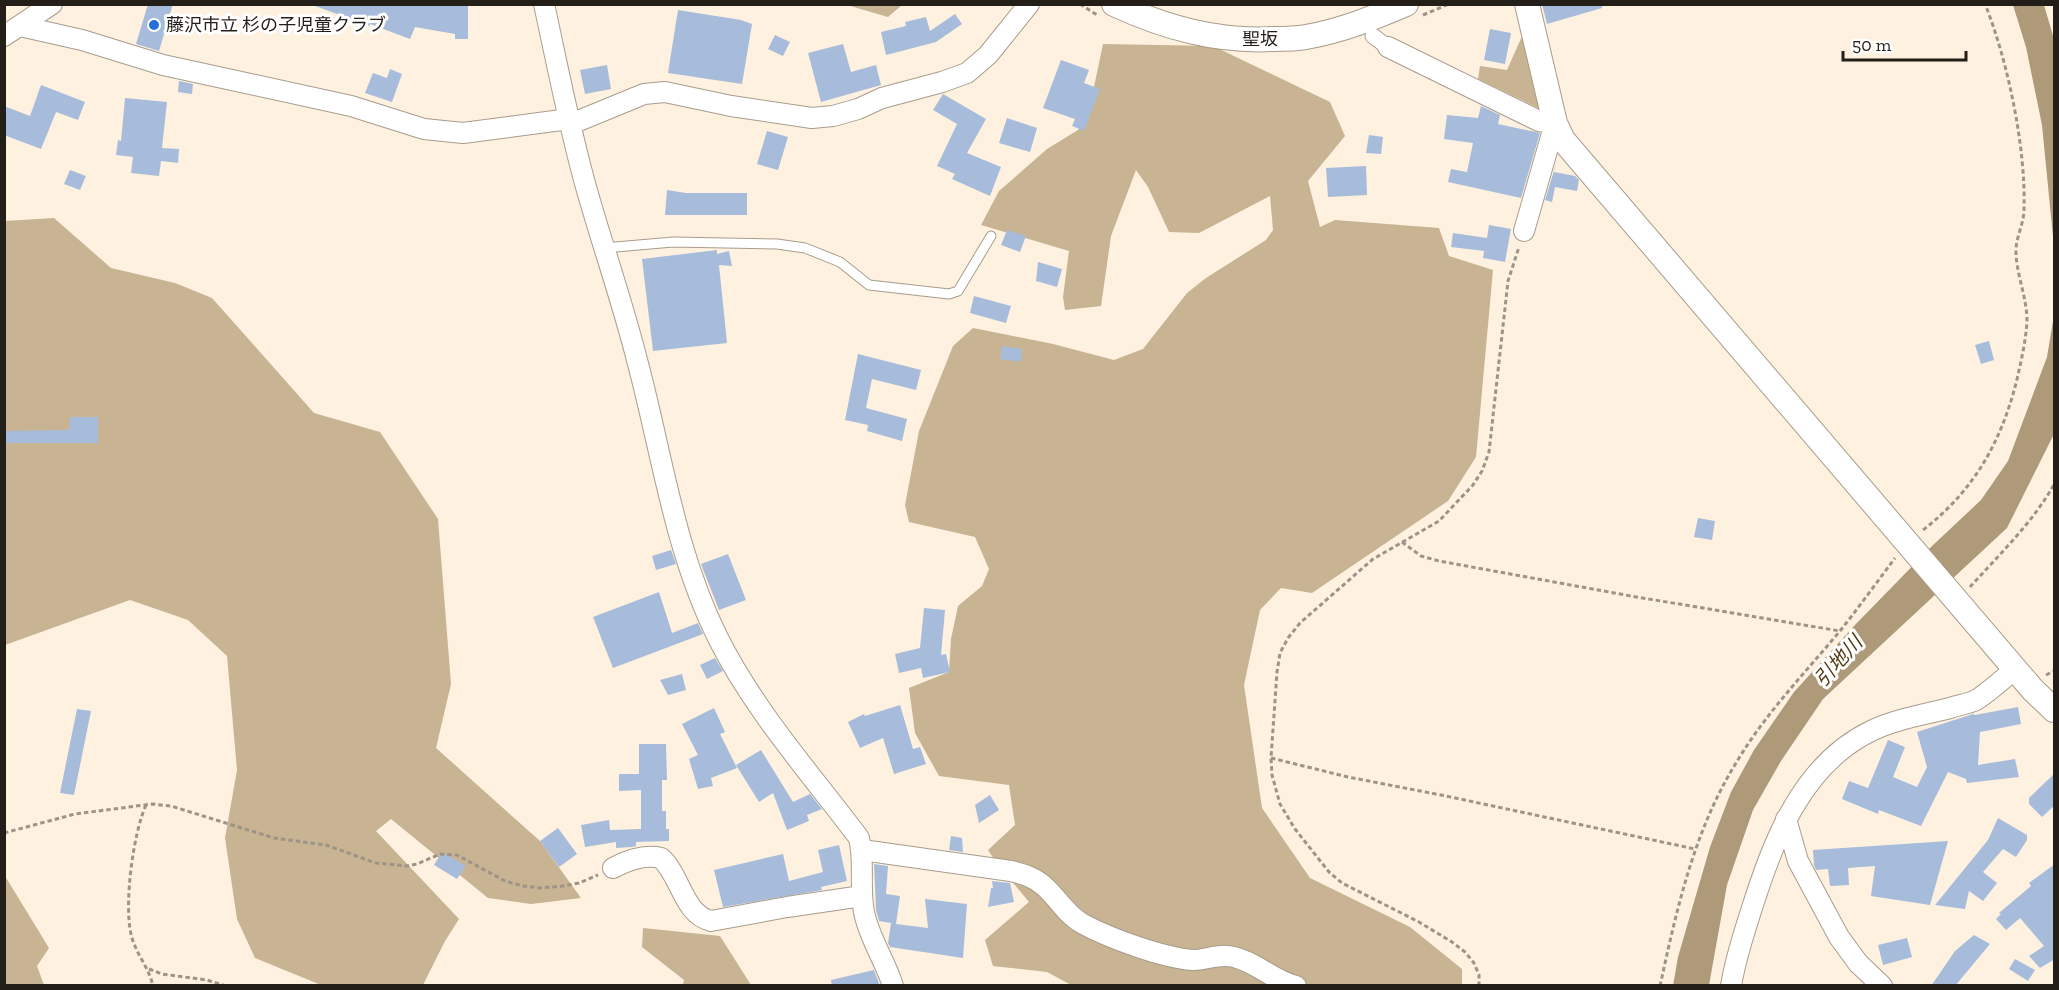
<svg xmlns="http://www.w3.org/2000/svg" width="2059" height="990" font-family="'Zilla Slab','Noto Sans JP',serif">
<style>
.forest{fill:#c8b392}
.water{fill:#ae9979}
.building{fill:#a7bcdb}
.lines{fill:none;stroke-linecap:round;stroke-linejoin:round}
.service-casing{stroke:#a89c8c;stroke-width:11}
.pedestrian-casing{stroke:#a89c8c;stroke-width:17}
.minor-casing{stroke:#a89c8c;stroke-width:22}
.tertiary-casing{stroke:#a89c8c;stroke-width:26}
.path{stroke:#9d9488;stroke-width:3;stroke-dasharray:4.5 3;stroke-linecap:butt}
.service{stroke:#fff;stroke-width:9}
.pedestrian{stroke:#fff;stroke-width:15}
.minor{stroke:#fff;stroke-width:20}
.tertiary{stroke:#fff;stroke-width:24}
.poi-dot{fill:#256fdb;stroke:#fff;stroke-width:2}
.labels{text-anchor:middle;stroke-width:6;stroke-linejoin:round;paint-order:stroke}
.poi-label{font-size:18px;fill:#231f18;stroke:#fff;text-anchor:start}
.street-label{font-size:18px;fill:#231f18;stroke:#fff}
.water-label{font-size:20px;font-style:italic;fill:#523a12;stroke:#fff}
</style>
<rect width="100%" height="100%" fill="#fef1e0"/>
<g class="forest">
<path d="M847 5H902L888 17Z"/>
<path d="M1523 34 1540 109 1478 79 1480 66 1507 70Z"/>
<path d="M1103 44 1213 46 1330 102 1345 136 1308 181 1320 227 1335 220 1439 228 1449 256 1493 270 1476 457 1448 501 1312 593 1281 588 1260 610 1244 685 1262 808 1310 878 1410 927 1462 969V985L1073 986 1047 972 993 966 985 940 1029 902 996 862 988 850 1015 825 1009 785 939 776 915 733 909 688 949 672 951 639 958 606 982 586 989 569 975 537 909 522 905 505 919 431 953 346 973 328 1053 344 1114 360 1143 349 1187 293 1206 278 1266 240 1273 230 1270 196 1199 233 1169 232 1148 187 1136 170 1111 236 1101 306 1065 310 1063 297 1069 251 981 225 999 191 1047 149 1086 125Z"/>
<path d="M54 218 111 268 175 283 212 298 314 413 380 432 438 519 451 684 436 748 540 841 581 898 531 904 488 898 391 819 376 831 459 919 445 941 423 985H321L255 958 237 919 225 838 237 770 227 656 188 620 130 600 5 645V221Z"/>
<path d="M5 876 49 948 37 966 44 985H5Z"/>
<path d="M643 928 720 936 751 985H683L684 980 642 947Z"/>
</g>
<g class="water">
<path d="M2013 5H2044L2054 39V247L2042 125 2026 47Z"/>
<path d="M2054 315V434L2007 528 1823 699 1781 761 1753 810 1727 885 1709 985 1673 986 1678 957 1710 847 1731 792 1754 750 1794 692 1854 626 1931 547 1981 500 2008 461 2047 357Z"/>
</g>
<g class="building">
<path d="M148 4H173L159 51 136 44Z"/>
<path d="M315 4H468V39H455V34L415 27 410 39 370 24V26L315 6Z"/>
<path d="M1542 4H1602V8L1547 24Z"/>
<path d="M678 10 741 20 752 24 742 84 668 73Z"/>
<path d="M955 14 962 24 936 42 886 55 881 32 906 26 905 22 926 17 930 31Z"/>
<path d="M1490 29 1511 33 1505 64 1484 60Z"/>
<path d="M775 35 790 42 783 56 768 49Z"/>
<path d="M843 44 851 72 876 65 881 85 821 102 808 53Z"/>
<path d="M1061 60 1089 70 1084 83 1100 89 1084 131 1072 126 1075 119 1043 108Z"/>
<path d="M607 65 611 89 585 94 580 70Z"/>
<path d="M390 69 402 74 392 102 365 93 373 73 387 78Z"/>
<path d="M179 81 193 84 192 94 178 92Z"/>
<path d="M41 85 85 102 78 120 56 112 41 149 4 135V106L30 116Z"/>
<path d="M943 94 986 119 967 153 1001 167 990 196 952 179 955 174 937 166 957 124 933 110Z"/>
<path d="M125 98 167 102 162 148 179 149 178 163 161 161 159 176 131 173 133 157 116 155 118 140 121 141Z"/>
<path d="M1481 106 1500 115 1498 124 1540 133 1521 198 1448 182 1451 169 1467 172 1473 143 1444 139 1447 115 1478 118Z"/>
<path d="M1007 118 1037 128 1030 152 999 143Z"/>
<path d="M767 131 788 137 778 170 757 164Z"/>
<path d="M1369 135 1383 137 1381 154 1366 153Z"/>
<path d="M1557 161 1554 172 1575 176 1579 180 1577 191 1555 187 1552 202 1545 200Z"/>
<path d="M1366 166 1367 195 1328 197 1326 168Z"/>
<path d="M70 170 86 176 80 190 64 184Z"/>
<path d="M667 190 686 193H747V215H665Z"/>
<path d="M1489 225 1511 229 1505 262 1483 258 1484 251 1451 247 1453 233 1487 238Z"/>
<path d="M1007 230 1026 236 1020 252 1001 245Z"/>
<path d="M717 250V254L729 251 732 266 719 265 727 343 653 351 642 259Z"/>
<path d="M1038 262 1062 269 1057 287 1036 281Z"/>
<path d="M974 296 1011 306 1006 323 970 313Z"/>
<path d="M1989 341 1994 360 1981 364 1975 345Z"/>
<path d="M1002 346 1022 349 1021 362 1000 359Z"/>
<path d="M858 354 921 370 916 390 872 379 866 408 907 419 902 441 867 431 868 425 845 420Z"/>
<path d="M70 417H98V443H4V431L69 430Z"/>
<path d="M1698 518 1715 521 1712 540 1694 537Z"/>
<path d="M671 550 676 564 656 570 652 556Z"/>
<path d="M728 554 746 600 719 610 701 564Z"/>
<path d="M659 592 672 633 698 623 703 634 613 668 593 617Z"/>
<path d="M924 608 945 610 941 655 946 654 950 672 923 678 921 668 899 673 895 654 920 648Z"/>
<path d="M715 658 723 671 707 679 700 665Z"/>
<path d="M682 674 686 690 668 695 660 680Z"/>
<path d="M900 705 913 749 920 747 926 764 894 774 883 738 860 748 848 722 864 714 865 716Z"/>
<path d="M2018 707 2021 724 1980 732 1978 765 2015 759 2019 777 1967 783 1966 779 1948 772 1921 826 1879 810 1878 814 1842 799 1849 781 1868 788 1888 740 1905 747 1893 777 1917 787 1927 767 1917 732 1973 714 1975 715Z"/>
<path d="M714 708 725 732 720 734 737 768 711 778 713 786 698 789 689 759 698 755 682 724Z"/>
<path d="M77 709 91 711 74 795 60 793Z"/>
<path d="M639 744H666L667 780H662V811H666V829H669V841L636 842V846L632 847 616 848V842L585 847 581 825 609 820 610 830 641 829V790L619 791V774H639Z"/>
<path d="M761 750 793 802 810 794 822 809 807 815 809 821 787 830 773 793 759 802 736 765Z"/>
<path d="M2055 773V805L2042 817 2029 804V798Z"/>
<path d="M990 795 999 810 979 823 975 805Z"/>
<path d="M1998 818 2027 835V840L2016 857 2003 849 1983 872 1997 883 1983 901 1969 891 1965 909 1935 905 1988 840Z"/>
<path d="M558 828 577 854 559 867 540 841Z"/>
<path d="M951 836 962 838 963 852 949 850Z"/>
<path d="M1948 841 1930 905 1871 896 1875 866 1848 868 1849 885 1830 886 1828 869 1816 870 1814 865 1813 850Z"/>
<path d="M839 845 847 881 821 887 822 890 723 907 714 870 783 854 789 881 823 872 818 850Z"/>
<path d="M442 852 466 866 457 879 434 865Z"/>
<path d="M874 864 888 866 886 894 900 896 896 924 928 928 925 899 967 904 963 958 890 947 888 943 891 923 879 921 876 910Z"/>
<path d="M2055 864V959L2040 968 2029 956 2044 946 2020 918 2006 930 1996 919 2001 914 1999 913 2031 886 2029 883Z"/>
<path d="M992 881 1010 883 1014 902 988 907 991 888H993Z"/>
<path d="M1974 935 1990 944 1955 986H1931L1955 951Z"/>
<path d="M1907 938 1912 957 1883 965 1878 945Z"/>
<path d="M2015 959 2035 970 2028 981 2009 969Z"/>
<path d="M874 970 880 986H832L831 980Z"/>
</g>
<g class="lines">
<defs>
<path id="service" d="M604 248 673 242 777 244 805 248 840 262 869 285 949 294 958 291 991 236"/>
<path id="pedestrian" d="M1373 36 1388 47"/>
<g id="minor">
<path d="M544 4C558 68 570 132 588 194 604 250 623 304 637 360 662 453 674 550 718 638 754 710 810 773 859 838 865 862 859 887 864 912 869 938 885 960 893 986"/>
<path d="M20 26 82 40 163 65 351 106 424 129 463 133 569 119"/>
<path d="M4 36 52 4"/>
<path d="M1388 47 1539 121 1555 123 1524 231"/>
<path d="M571 124 644 94 665 92 731 106 812 118 833 116 858 109 882 98 942 82 967 73 988 55 1029 4"/>
<path d="M1786 819 1798 861 1839 937 1858 963 1882 986"/>
<path d="M862 850 1011 871C1023 874 1034 877 1044 886 1058 898 1066 915 1083 924 1109 938 1163 958 1193 960 1206 960 1220 953 1234 957 1256 962 1274 981 1296 986"/>
<path d="M613 868C628 860 644 854 661 858 681 876 683 914 711 921L787 907 862 896"/>
<path d="M1731 986C1735 960 1743 936 1751 911 1773 842 1801 765 1871 731 1896 719 1923 715 1950 708 1958 705 1968 704 1976 700 1989 692 2003 679 2015 669"/>
</g>
<g id="tertiary">
<path d="M1114 4C1166 28 1217 42 1274 39 1284 39 1295 39 1306 37 1341 31 1373 18 1406 4"/>
<path d="M1527 4 1555 123 1563 140 2033 690 2054 710"/>
</g>
</defs>
<use href="#service" class="service-casing"/>
<use href="#pedestrian" class="pedestrian-casing"/>
<use href="#minor" class="minor-casing"/>
<use href="#tertiary" class="tertiary-casing"/>
<g class="path">
<path d="M1080 4 1097 15"/>
<path d="M1423 15 1449 4"/>
<path d="M1923 530C1975 490 2003 439 2018 375 2022 357 2026 339 2027 321 2027 298 2017 276 2016 254 2015 238 2024 225 2024 209 2026 149 2008 61 1985 4"/>
<path d="M1402 542 1421 556 1439 561 1631 596 1840 631"/>
<path d="M1970 587C1997 557 2036 519 2054 484"/>
<path d="M2046 675 2054 671"/>
<path d="M1271 758 1348 777 1446 796 1695 849"/>
<path d="M146 805C133 834 124 903 131 934 135 953 149 967 153 986"/>
<path d="M4 833 75 814 152 804 171 806 274 838 326 845 376 863 407 866 417 864 440 854 457 855 505 881 523 886 540 888 563 886 579 883 598 875"/>
<path d="M149 969 162 974 207 980 226 986"/>
<path d="M1479 986V975L1474 963 1465 952 1452 942 1419 922 1342 883 1329 872 1295 829 1280 804 1272 775 1271 758 1277 672 1280 653 1288 638 1300 623 1373 559 1439 521 1473 485 1482 471 1489 452 1508 281 1519 247"/>
<path d="M1660 986C1677 908 1694 831 1736 763 1765 714 1804 674 1840 631 1859 607 1877 582 1895 558"/>
</g>
<use href="#service" class="service"/>
<use href="#pedestrian" class="pedestrian"/>
<use href="#minor" class="minor"/>
<use href="#tertiary" class="tertiary"/>
</g>
<circle class="poi-dot" cx="154" cy="25" r="6"/>
<g class="labels">
<g class="poi-label">
<text x="166" y="31">藤沢市立 杉の子児童クラブ</text>
</g>
<g class="street-label">
<text x="1260" y="45">聖坂</text>
</g>
<g class="water-label">
<text transform="translate(1838 661) rotate(-48)" y="7">引地川</text>
</g>
</g>
<rect width="2059" height="990" fill="none" stroke="#231f18" stroke-width="12"/>
<path d="M1843 51v9h123v-9" fill="none" stroke="#231f18" stroke-width="3"/>
<text x="1852" y="51" font-size="18" fill="#231f18" stroke="#ffffff" stroke-width="4.5" paint-order="stroke">50 m</text>
</svg>
